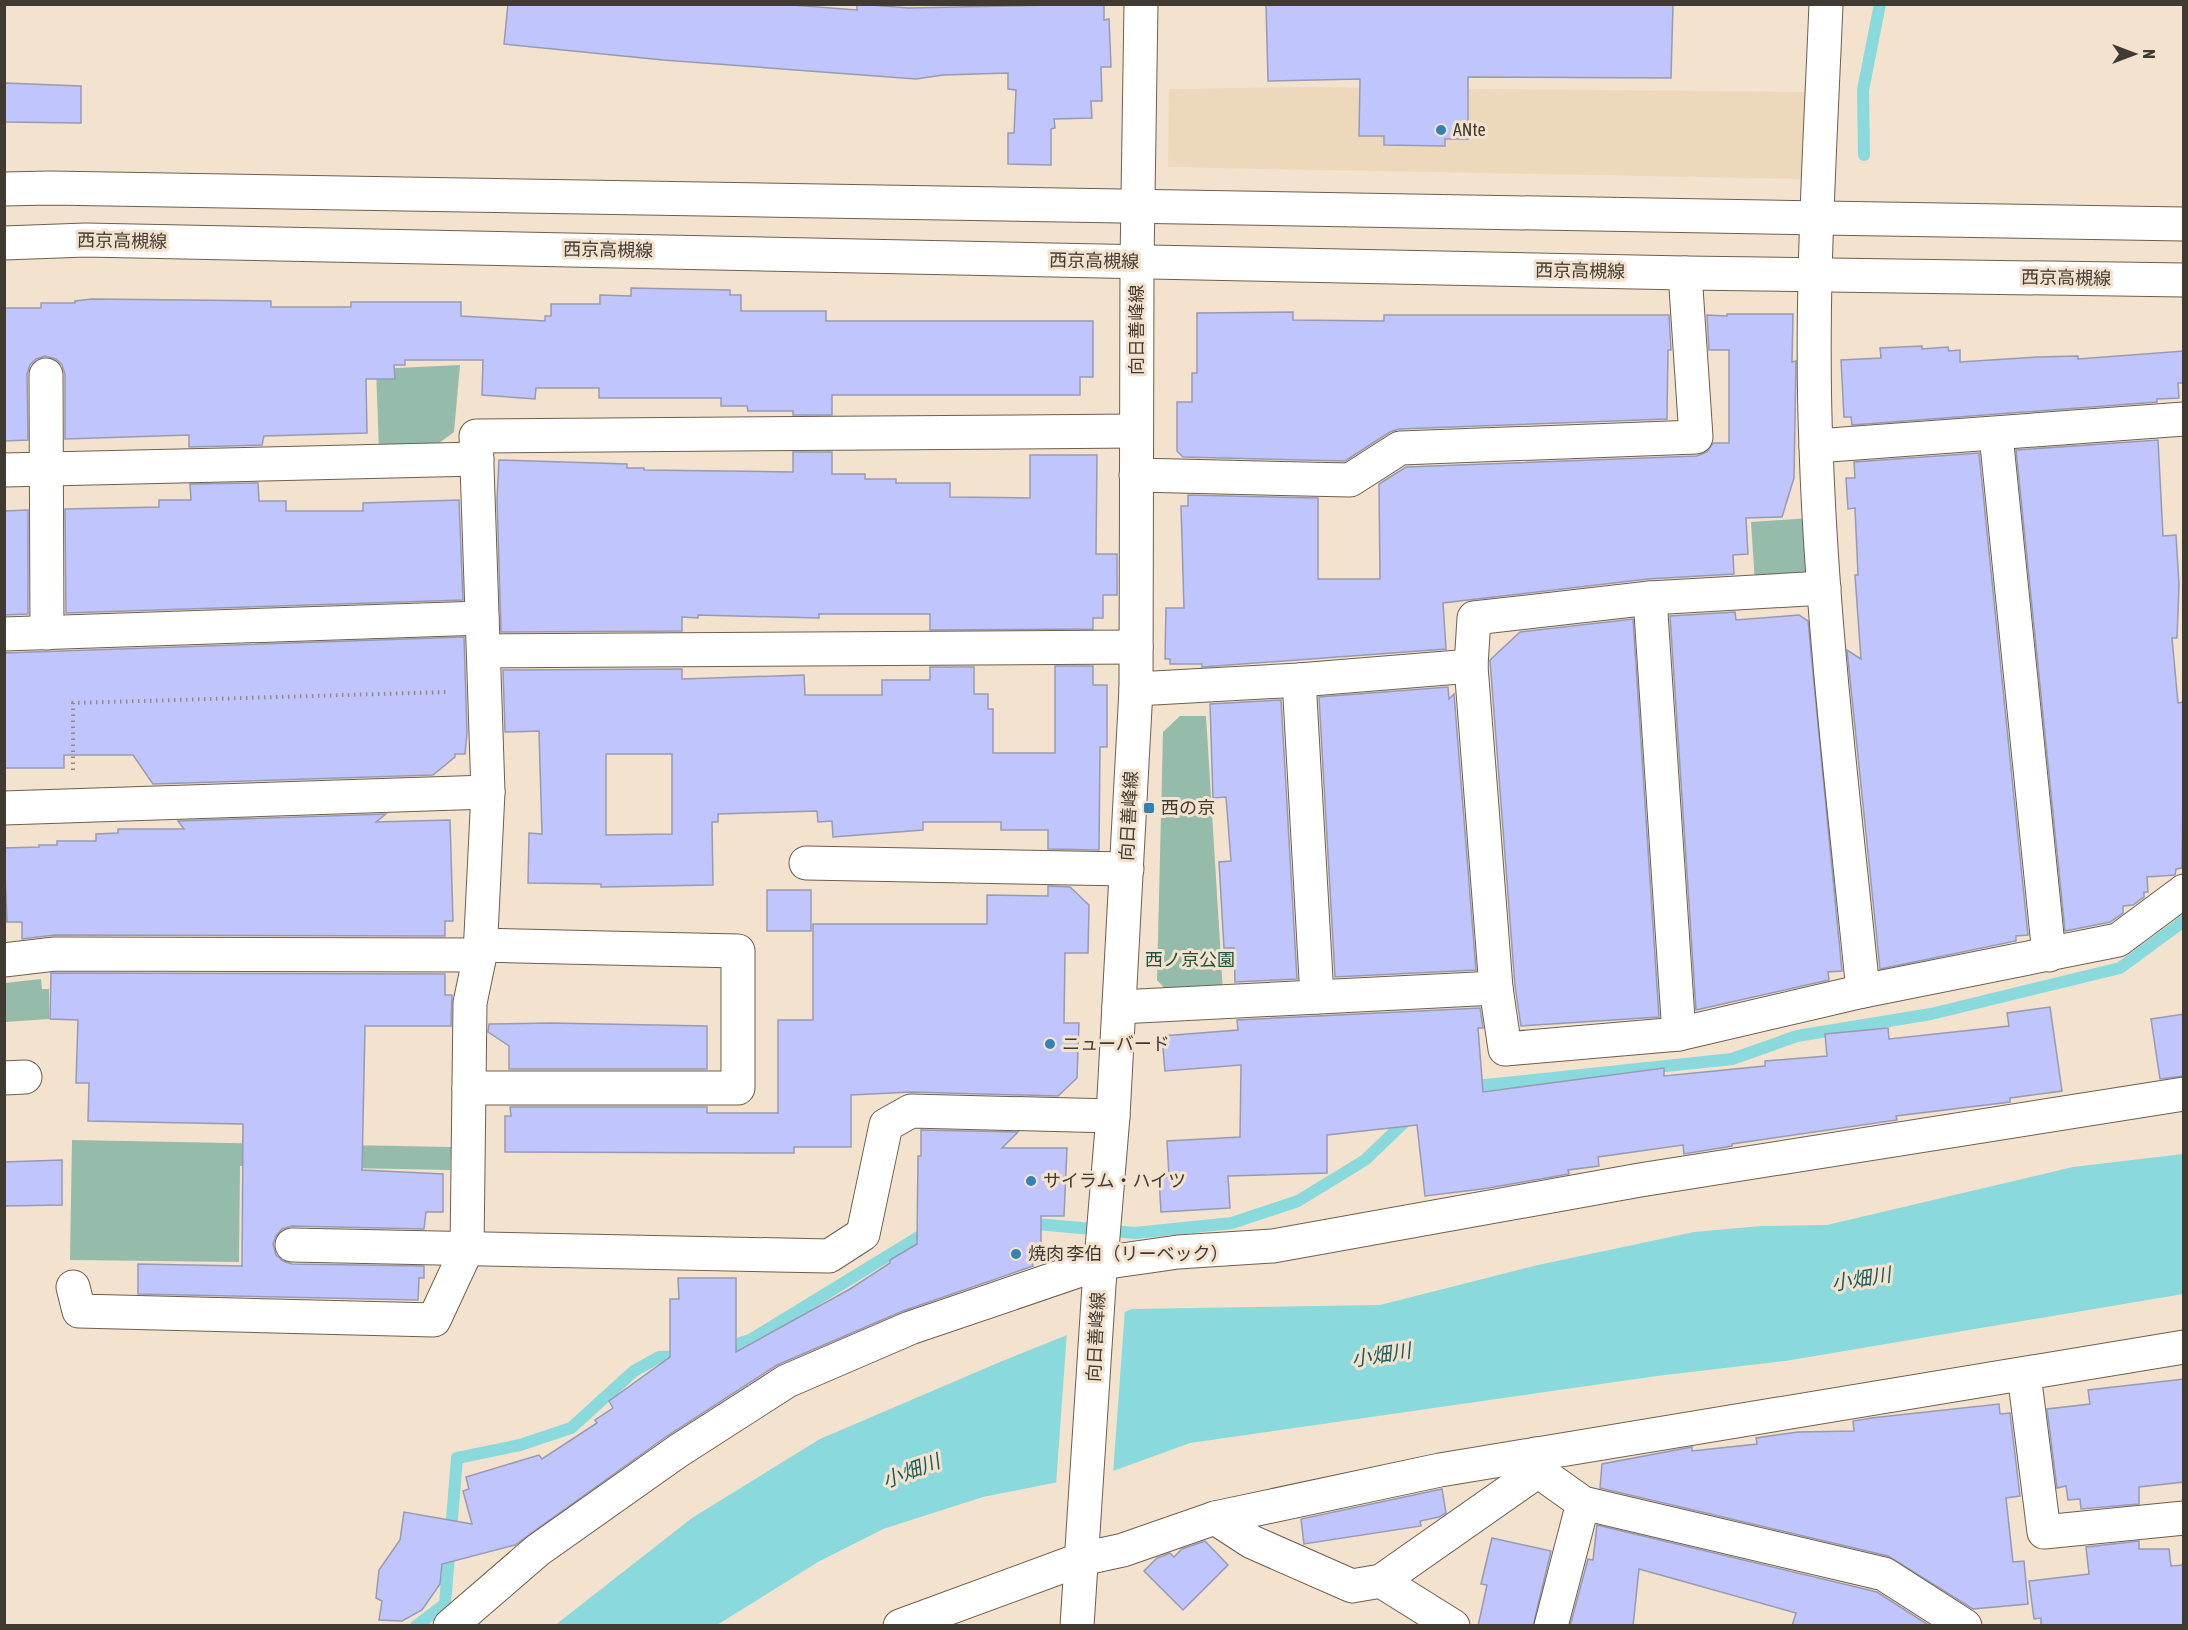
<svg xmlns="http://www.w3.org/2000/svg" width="2188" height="1630" font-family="'Asap Condensed','Noto Sans JP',sans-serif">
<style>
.built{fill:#edd8bc}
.green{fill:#95bcaa}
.water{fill:#8adadd}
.pier{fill:#f3e2cd}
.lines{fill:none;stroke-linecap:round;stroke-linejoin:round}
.stream{stroke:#8adadd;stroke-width:12}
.building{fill:#c0c5fd;stroke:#989ab1;stroke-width:1.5;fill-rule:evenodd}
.minor-casing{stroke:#6d5f4d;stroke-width:35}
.major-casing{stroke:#6d5f4d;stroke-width:35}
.path{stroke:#968a7c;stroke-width:4;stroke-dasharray:1.5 4.5;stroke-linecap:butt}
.minor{stroke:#fff;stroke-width:33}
.major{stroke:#fff;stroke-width:33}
.poi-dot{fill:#3482b4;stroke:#f3e2cd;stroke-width:2}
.labels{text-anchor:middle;stroke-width:6;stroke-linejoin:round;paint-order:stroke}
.poi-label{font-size:18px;fill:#413a32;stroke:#f3e2cd;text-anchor:start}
.street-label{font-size:18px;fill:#413a32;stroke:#f3e2cd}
.park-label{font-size:18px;fill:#1e513d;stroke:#f3e2cd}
.water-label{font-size:20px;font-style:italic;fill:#1a5d60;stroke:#f3e2cd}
</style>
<rect width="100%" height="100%" fill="#f3e2cd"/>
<path class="built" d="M1297 87 1806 92 1802 179 1168 167 1169 89Z"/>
<g class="green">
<path d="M460 365 454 432 431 449 379 450 376 369Z"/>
<path d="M1810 518 1814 563 1798 581 1755 583 1751 522Z"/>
<path d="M1180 716H1206L1223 992 1169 993 1157 980 1163 732Z"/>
<path d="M41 979 42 989H49V1019L5 1022V983Z"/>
<path d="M72 1140 451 1147 450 1170 240 1166 239 1262 70 1260Z"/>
</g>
<path class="water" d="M2183 1154V1294L1785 1361 1657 1376 1190 1443 1113 1471 983 1497 883 1529 818 1562 717 1625 554 1626 692 1518 820 1439 1000 1362 1132 1309 1380 1305 1538 1265 1694 1232 1761 1226 1827 1225 2073 1167Z"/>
<path class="pier" d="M1125 1309 1113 1474 1056 1485 1067 1332Z"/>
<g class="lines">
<g class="stream">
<path d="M1864 155 1863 90 1880 4"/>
<path d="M1467 1087 1732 1059 1797 1036 1931 1014 2120 968 2184 921"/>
<path d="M1026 1223 1135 1233 1232 1223 1298 1201 1365 1160 1412 1115"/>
<path d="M722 1349 750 1340 930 1230"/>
<path d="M416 1626 445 1604 457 1458 520 1445 571 1428 634 1371 659 1357 684 1356"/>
</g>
</g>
<g class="building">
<path d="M508 4H779L857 10V4L909 8 1104 4V20L1109 19 1111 67H1101L1102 101H1091L1092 118 1054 119 1055 128 1051 129V165L1008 164V133H1014L1016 90 1008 89V73L943 75 916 79 663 60 504 44Z"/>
<path d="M1266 4H1673L1671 78 1468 77V139H1445V146L1384 145V136H1359L1360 79 1268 81Z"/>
<path d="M4 83 81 86V123L4 122Z"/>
<path d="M631 288 730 290V295H741V311H826V321H1093V377H1080V395H832V415H793V411H748L747 406H721V398H599V388H536L535 399 482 395 483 360H405V365H394L395 379H366L367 433 264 436 262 445 189 447V435L65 439V374L62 365 56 359 45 356 36 359 30 365 27 374 28 440 4 441V308H41V303H75V301L92 299 271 301V307H351V302H461V316L545 321V316H551V304H600V295L631 296Z"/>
<path d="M1293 312V320L1384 321V315H1669L1671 350H1668L1667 419 1399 429 1390 432 1345 461 1183 457 1177 451V402H1192V373H1197V313Z"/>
<path d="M1727 314H1793L1792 362 1796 361 1794 478 1782 517 1746 518 1748 554 1733 555 1734 574 1648 579 1443 603 1446 649 1202 667V664H1170V659H1165L1166 608H1184L1181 506H1188V495L1318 498V579H1380L1379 484 1406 467 1697 456 1707 452 1713 443H1729V350H1709L1707 315 1727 316Z"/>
<path d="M1922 346V349L1948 347 1949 351 1960 350V362L2037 357 2078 356V359L2184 351V383H2178L2179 398 2157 399V402L1852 425 1851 417H1844L1841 360 1881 358 1880 348Z"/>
<path d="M2158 440 2163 536 2176 535 2179 585 2177 638H2172L2178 703 2184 702 2182 868 2176 869 2175 875 2147 877 2148 892H2144V897L2133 905 2123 906V913L2110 922 2065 931 2016 450Z"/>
<path d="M793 452H832V474H865V479H896V483H950V497L1030 498V455H1097L1096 554H1117V595H1103V618H1093V629L930 630V614H819V618L698 615V618L682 617V631L501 632 497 499 499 460 627 464V468H644V470L793 472Z"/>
<path d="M1979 453 2028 935 2016 936V941L1880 969 1847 650 1861 659 1855 575H1858L1855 508 1848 509 1846 478H1855L1854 462Z"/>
<path d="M258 483 259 501H286V511H363V503L459 500 463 600 66 613 65 509 159 507V500H191L190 484Z"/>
<path d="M28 510V614L4 615V511Z"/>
<path d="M1735 612 1736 620 1799 615 1808 621 1842 971 1828 972 1829 980 1696 1010 1670 616Z"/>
<path d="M1633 619 1659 1017 1521 1026 1515 986 1490 660 1520 632Z"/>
<path d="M464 637 467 733 465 754H455V757L433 775 153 784 133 755H64V768H4V653Z"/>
<path d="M1055 666H1093V685H1107V747H1100L1099 850 1048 849V830H1001V822H923V830L833 837 832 821 818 822 817 811 718 814V822H712L713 885 601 887V884L528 883 529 833 542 834 539 731 505 732 503 670 682 669V679L804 675 805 695H882V680H930V667H974V694H988V709H993V753H1055ZM606 754H672V834L606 835Z"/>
<path d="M1448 687 1449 699 1454 694 1476 970 1335 977 1319 697Z"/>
<path d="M1281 700 1297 979 1235 982 1234 948H1224L1219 862 1231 861 1226 797 1213 798 1210 704Z"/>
<path d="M386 814 376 822 450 820 453 921H445V936L55 935 22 939V922H7L4 848 39 847V845H57V841H96V834L118 833V829H184L178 821Z"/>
<path d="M1048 886 1070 887 1089 905 1088 953H1065L1064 1023H1079L1077 1078 1058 1096 911 1092 851 1095V1147H794V1153L505 1152V1116H511L510 1107H707V1113H778V1020H813V924H987V895L1048 896Z"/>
<rect x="767" y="890" width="44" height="41"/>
<path d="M51 973 445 974V995H452L451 1026H365L362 1170 443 1174V1212H426L424 1229 292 1226 282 1229 276 1236 273 1244 276 1255 283 1261 292 1264 424 1266V1278H419L418 1300 138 1294V1264L242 1266 243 1124 88 1121 89 1083H76L78 1020 50 1019Z"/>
<path d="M2050 1007 2062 1091 2010 1098V1102L1896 1116 1897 1120 1732 1144V1146L1684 1154 1683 1145 1598 1157 1599 1166 1568 1170 1569 1174 1482 1189 1425 1196 1417 1125 1327 1135V1173L1228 1176 1230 1208 1161 1212 1159 1178 1169 1177 1167 1141 1240 1137 1241 1065 1165 1071 1162 1036 1238 1030 1237 1020 1480 1008 1483 1028H1478L1483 1092 1664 1068V1076L1765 1066V1061L1827 1056 1825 1034 1888 1028 1889 1039 2009 1026 2007 1013Z"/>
<path d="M2184 1014V1076L2160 1079 2151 1019Z"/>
<path d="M550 1023 707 1026V1069H509V1046L488 1032 489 1024Z"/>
<path d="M921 1130 1018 1132 1002 1148H1067L1064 1216H1041V1245L1038 1250 1041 1260 1032 1262 1033 1266 903 1311 777 1365 667 1436 515 1545 442 1564 440 1584 422 1610 402 1621 379 1620 382 1601 376 1598 379 1570 400 1540 404 1512 472 1524 463 1491 469 1489 466 1477 539 1455 542 1459 597 1423 595 1420 613 1408 609 1401 670 1357V1299H679L678 1278H736V1352L850 1289 890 1263V1260L917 1244 918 1156H921Z"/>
<path d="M62 1160V1205L4 1206V1162Z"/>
<path d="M2184 1379V1482L2139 1487V1504L2081 1509 2080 1499 2068 1500 2066 1486 2057 1488 2047 1409 2090 1404 2088 1390Z"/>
<path d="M1999 1404 2000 1414 2010 1413 2020 1496 2006 1498 2013 1562 2024 1561 2028 1604 1973 1609 1888 1556 1600 1488 1602 1464 1692 1447V1451L1757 1444 1756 1438 1798 1432 1854 1431 1853 1421 1871 1418Z"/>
<path d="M1442 1489 1446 1513 1439 1517 1420 1521 1421 1526 1304 1544 1301 1519Z"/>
<path d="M1597 1525 1877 1592 1930 1626H1792L1796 1613 1639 1569 1633 1626H1570L1588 1559 1593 1560Z"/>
<path d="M1492 1538 1551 1551 1533 1626H1478L1487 1585 1481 1584Z"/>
<path d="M1205 1541 1228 1565 1183 1610 1144 1571 1157 1558 1170 1553 1174 1557 1182 1549Z"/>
<path d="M2139 1541V1549H2169L2171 1566 2184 1565V1626H2041V1618L2034 1619 2029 1581 2089 1574 2086 1547Z"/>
</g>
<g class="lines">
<defs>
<g id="minor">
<path d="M1826 4C1820 152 1810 299 1816 447 1822 628 1845 810 1863 991"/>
<path d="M46 375 47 633"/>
<path d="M1996 435 2049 955"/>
<path d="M1816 446 2184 419"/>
<path d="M4 470 477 459"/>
<path d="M1136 475 1350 480 1400 448 1696 437 1685 273"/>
<path d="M1824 588 1650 598 1474 618 1471 666 1496 988 1505 1049 1679 1034 1863 991 2118 940 2184 891"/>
<path d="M1650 598 1679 1034"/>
<path d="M4 634 482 618"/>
<path d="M484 651 1136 647"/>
<path d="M1299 680 1317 997"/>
<path d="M1136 689 1299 680 1471 666"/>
<path d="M4 808 488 792"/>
<path d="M806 863 1127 869"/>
<path d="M4 960 55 954 480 955"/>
<path d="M1119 1007 1496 988"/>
<path d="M4 1078 25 1077"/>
<path d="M469 1088H738V951L480 945"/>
<path d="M292 1245 829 1256 863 1234 886 1125 911 1111 1113 1116"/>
<path d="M73 1287 79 1311 434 1320 467 1249 470 1003 480 955 488 792 476 436 1136 431"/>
<path d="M2024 1374 2044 1532 2184 1518"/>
<path d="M1536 1454 1538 1471 1583 1503 1884 1574 1965 1626"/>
<path d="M1215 1518 1252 1542 1352 1586 1381 1581 1538 1471"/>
<path d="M1381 1581 1453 1626"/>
<path d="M450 1626 538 1550 678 1451 787 1381 910 1328 1101 1263 1178 1252 1273 1246 1640 1180 2184 1094"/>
<path d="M900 1626 1082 1559 1123 1550 1215 1518 1440 1470 2184 1347"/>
<path d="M1551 1626 1583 1503"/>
</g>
<g id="major">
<path d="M4 189 50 188 2184 224"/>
<path d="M4 243 86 240 1685 273 2184 280"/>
<path d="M1077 1626 1099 1285 1113 1116 1136 689 1137 262 1141 4"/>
</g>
</defs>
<use href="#minor" class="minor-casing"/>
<use href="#major" class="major-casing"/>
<path class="path" d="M73 770V703L448 692"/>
<use href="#minor" class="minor"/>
<use href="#major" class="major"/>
</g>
<g class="poi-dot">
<circle cx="1441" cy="130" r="6"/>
<rect x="1143" y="802" width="12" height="12" rx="3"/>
<circle cx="1050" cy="1044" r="6"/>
<circle cx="1031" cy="1181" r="6"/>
<circle cx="1016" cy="1254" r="6"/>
</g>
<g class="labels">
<g class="poi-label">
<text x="1453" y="136">ANte</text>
<text x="1161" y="814">西の京</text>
<text x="1062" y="1050">ニューバード</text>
<text x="1043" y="1187">サイラム・ハイツ</text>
<text x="1028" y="1260">焼肉 李伯（リーベック）</text>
</g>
<g class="street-label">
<text transform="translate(122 241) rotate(1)" y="6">西京高槻線</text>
<text transform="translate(608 250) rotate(1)" y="6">西京高槻線</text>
<text transform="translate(1094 261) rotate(1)" y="6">西京高槻線</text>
<text transform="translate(1580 271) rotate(1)" y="6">西京高槻線</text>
<text transform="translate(2066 278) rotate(1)" y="6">西京高槻線</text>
<text transform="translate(1137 330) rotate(-90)" y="6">向日善峰線</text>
<text transform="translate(1129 816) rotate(-87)" y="6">向日善峰線</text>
<text transform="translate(1096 1337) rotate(-87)" y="6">向日善峰線</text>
</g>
<g class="park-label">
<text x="1190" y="966">西ノ京公園</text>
</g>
<g class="water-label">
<text transform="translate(1861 1279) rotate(-9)" y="7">小畑川</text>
<text transform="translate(1381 1355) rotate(-9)" y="7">小畑川</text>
<text transform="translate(911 1471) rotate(-21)" y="7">小畑川</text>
</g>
</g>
<rect width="2188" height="1630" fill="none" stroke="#413a32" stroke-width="12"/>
<g transform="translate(2134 54) rotate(90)" stroke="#f3e2cd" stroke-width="4.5" paint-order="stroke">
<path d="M0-4.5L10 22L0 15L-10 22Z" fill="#413a32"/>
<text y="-9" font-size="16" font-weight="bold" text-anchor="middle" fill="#413a32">N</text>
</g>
</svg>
